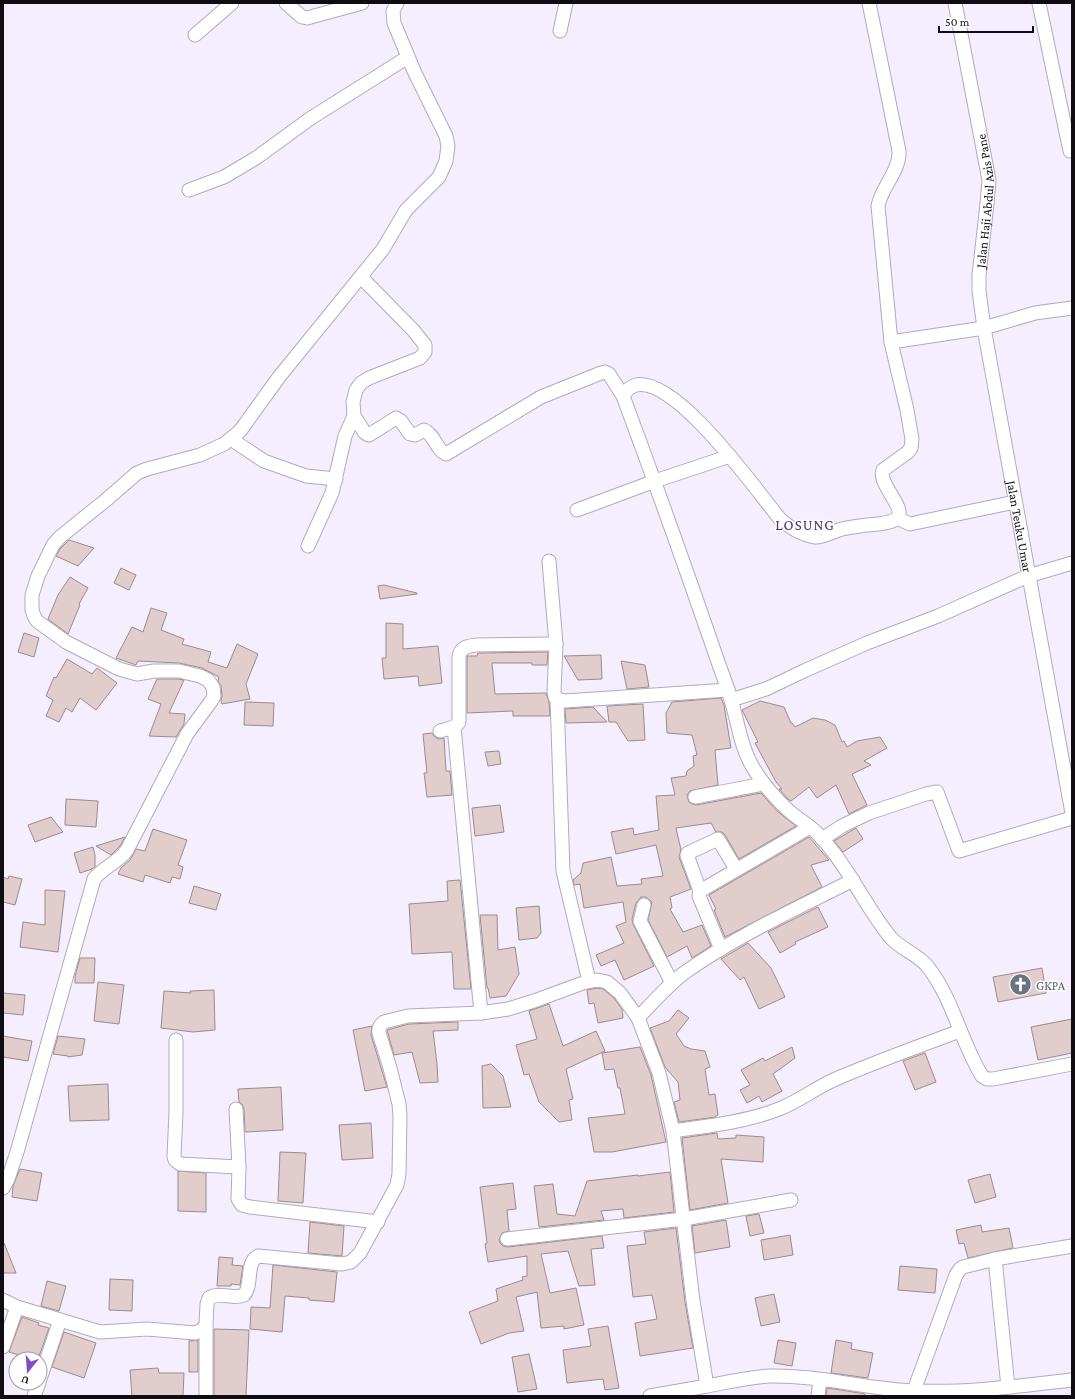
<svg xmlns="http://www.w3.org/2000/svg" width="1075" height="1399" font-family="'Crimson Pro',serif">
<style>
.building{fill:#e0cdcc;stroke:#9d8b8a}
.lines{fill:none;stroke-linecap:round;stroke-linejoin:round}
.minor-casing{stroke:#b0abb9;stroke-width:15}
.minor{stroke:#fff;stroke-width:13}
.labels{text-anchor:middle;stroke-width:3;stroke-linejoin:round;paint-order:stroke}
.street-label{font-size:13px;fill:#0f0d12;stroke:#fff}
.worship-label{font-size:13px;fill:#5b616d;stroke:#fff;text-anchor:start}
.quarter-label{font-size:15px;letter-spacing:1px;fill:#4a346f;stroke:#fff}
</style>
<rect width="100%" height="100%" fill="#f4eefe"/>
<g class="building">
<path d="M69 540 94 548 78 566 56 556 60 549Z"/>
<path d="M121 568 136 575 129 590 114 583Z"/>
<path d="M70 577 88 588 79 604 80 605 68 634 48 619 58 595Z"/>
<path d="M384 585 417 593V594L380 599 378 586Z"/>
<path d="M151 608 167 613 161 630 184 639 182 644 211 652 208 662 227 668 237 644 258 654 246 684 250 699 222 704 221 701 222 696 221 686 218 681 219 677 202 668 179 663 138 661 136 665 116 658 132 627 143 632Z"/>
<path d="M386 623 403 624V649L438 646 442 683 419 686 418 676 384 679 382 658H386Z"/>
<path d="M24 633 39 638 34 657 18 652Z"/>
<path d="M548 652 547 665H532V663H492L495 694 546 693 549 702 550 716H513V711L467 713V656H477L478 653Z"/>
<path d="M601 655 602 679 578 680 564 656Z"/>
<path d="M67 659 92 674 97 668 117 683 96 710 80 698 72 712 66 708 59 722 46 716 53 700 46 696 54 677 56 678Z"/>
<path d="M621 661 645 665 649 687 627 689Z"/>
<path d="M157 679H178L184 680 169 713 185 714 184 724 176 737 149 736 161 704 148 699Z"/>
<path d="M721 698 724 705 731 748 715 750 718 785 690 791 687 795 689 802 692 804 696 805 761 793 777 811 796 826 739 859 725 835 722 832H716L711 823 676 828 681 850 679 857 691 889 670 897 672 908 670 909 683 932 702 925 711 946 692 958 687 946 667 957 648 920 652 902 646 897H641L636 903 632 919 633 924 654 966 624 980 615 960 601 966 596 955 624 943 616 926 626 922 623 902 584 908 580 884 574 885 573 880 581 873 583 863 611 857 617 886 642 884 641 879 663 876 656 845 616 854 611 832 633 828 634 835 659 830 656 796 675 795 671 778 686 776 687 771 694 766 693 756 697 755 692 735 667 733 666 713 672 702Z"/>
<path d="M760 701 784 707 791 723H792L795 727 813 718 825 720 835 725 842 742 844 741 847 747 857 741 880 737 887 748 864 761 871 765 852 774 867 805 849 814 836 785 817 798 809 787 791 801 788 799 779 789H782L776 782 755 743 758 742 742 710Z"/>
<path d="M245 702 274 703 273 726 244 725Z"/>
<path d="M643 704 645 740 628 741 616 722H609L607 706Z"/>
<path d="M593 707 607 722 566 723 565 709Z"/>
<path d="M432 733 434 736 438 739 444 738 446 771H450L452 795 427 797 424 773H427L423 734Z"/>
<path d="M499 751 501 764 488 766 485 752Z"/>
<path d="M66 799 98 801 96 827 65 825Z"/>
<path d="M500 805 504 832 475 836 472 808Z"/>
<path d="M51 817 63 832 35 842 28 825Z"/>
<path d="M856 828 863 839 843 852 834 841Z"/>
<path d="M153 829 187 840 178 865 183 867 180 879 172 877 170 883 145 875 143 882 118 874 121 868 130 860 136 849 145 851Z"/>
<path d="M125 837 120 846 111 855 96 846Z"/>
<path d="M809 837 829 860 811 865 822 887 725 937 714 910 716 909 709 895Z"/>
<path d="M93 847 95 855V867L92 869 80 873 74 853Z"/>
<path d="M9 876 22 879 15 905 3 902V877L8 879Z"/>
<path d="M460 880 471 989H454L452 952 412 954 409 904 448 901 447 881Z"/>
<path d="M194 886 221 894 216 910 189 903Z"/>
<path d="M45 890 65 891 58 952 20 947 23 922 45 925Z"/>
<path d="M539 906 541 933 537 938 519 940 516 908Z"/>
<path d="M818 907 828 927 795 942 796 944 780 953 768 932Z"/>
<path d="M480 915H497L498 950 515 947 519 974 506 996 490 998 488 988H487Z"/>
<path d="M748 943 771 968 785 997 759 1009 744 977 740 980 721 959Z"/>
<path d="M80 958H95L94 983H75V976Z"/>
<path d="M1042 968 1046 993 998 1002 993 977Z"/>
<path d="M98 982 124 985 119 1024 94 1021Z"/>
<path d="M597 988 603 989 614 998 622 1009 623 1018 598 1023 594 1003 589 1004 587 990Z"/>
<path d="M214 990 215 1030 193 1032 161 1028 164 991 191 993 190 991Z"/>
<path d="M3 993 25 995 23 1015 3 1013Z"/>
<path d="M549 1004 563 1046 596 1031 605 1051 566 1069 573 1099 569 1100 572 1120 559 1122 539 1102 529 1074 524 1075 516 1045 537 1039 529 1011Z"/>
<path d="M678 1010 689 1018 676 1034 684 1046 691 1049 705 1051 710 1067 705 1069 709 1095 715 1094 718 1115 716 1116V1117L679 1122 674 1102 680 1100 678 1082 665 1067 650 1028 669 1021Z"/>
<path d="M1072 1019V1053L1038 1060 1031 1027Z"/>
<path d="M458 1022V1030L433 1031 437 1064 438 1082 420 1083 412 1052 394 1055 387 1030 409 1024Z"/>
<path d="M372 1026 371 1035 387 1087 365 1091 353 1030Z"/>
<path d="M3 1036 32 1041 28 1061 3 1057Z"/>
<path d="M58 1036 85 1039 82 1055 68 1057V1056L53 1054Z"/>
<path d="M640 1047 651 1075 666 1142 612 1152H594L588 1118 625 1114 620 1088H618L614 1069 605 1070 602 1053Z"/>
<path d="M792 1047 795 1058 773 1074 782 1091 762 1102 759 1096 747 1103 740 1090 750 1085 741 1070 763 1058 765 1061Z"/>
<path d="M925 1053 936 1082 915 1090 903 1061Z"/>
<path d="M491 1064 503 1076 511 1107 483 1108 482 1066Z"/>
<path d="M108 1084 109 1120 70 1121 68 1086Z"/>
<path d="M281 1087 283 1130 245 1132 244 1109 242 1104 239 1102 238 1089Z"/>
<path d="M371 1123 373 1158 342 1160 339 1125Z"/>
<path d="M717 1133 718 1139 736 1138V1135L764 1137 763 1162 721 1159 728 1203 690 1210 682 1138Z"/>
<path d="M280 1152 306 1153 303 1203 278 1201Z"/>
<path d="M20 1169 42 1173 37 1201 12 1197 13 1186Z"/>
<path d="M178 1171 206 1173V1212L178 1211Z"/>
<path d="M670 1172 674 1212 624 1218 623 1209 601 1211 604 1220 539 1227 534 1186 553 1184 557 1214 575 1216 587 1181 638 1175V1176Z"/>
<path d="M990 1174 996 1197 975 1203 968 1180Z"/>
<path d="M513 1183 516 1209 507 1210 509 1231 502 1233 499 1240 500 1243 503 1246 508 1247 602 1236 604 1248 591 1249 595 1285 579 1286 568 1251 541 1254 550 1293 576 1288 584 1325 564 1329V1326L541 1328 537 1292 516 1297 524 1331 509 1333 481 1344 469 1312 498 1301 496 1289 523 1280 522 1277 527 1276V1256L488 1262 485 1244 487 1243 480 1187Z"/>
<path d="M759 1214 764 1233 750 1236 746 1216Z"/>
<path d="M726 1220 730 1247 695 1253 692 1226Z"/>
<path d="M310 1222 344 1226 342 1256 308 1253Z"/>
<path d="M981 1225 982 1232 1009 1228 1013 1248 968 1258 964 1243 959 1244 956 1230Z"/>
<path d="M676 1228 685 1302 693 1348 640 1356 635 1323 657 1319 652 1295 633 1297 627 1246 646 1244 644 1232Z"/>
<path d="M790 1235 793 1255 764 1260 761 1240Z"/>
<path d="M3 1243H4L16 1273H3Z"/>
<path d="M219 1257 233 1258 232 1265 243 1266 240 1285 231 1284V1286H217Z"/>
<path d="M273 1265 337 1272 334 1302 309 1300V1298L285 1296 282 1332 250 1329 251 1307 270 1308Z"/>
<path d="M900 1266 937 1269 935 1293 898 1290Z"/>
<path d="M110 1279 133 1280 132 1311 109 1310Z"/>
<path d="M47 1281 66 1286 59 1311 41 1306Z"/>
<path d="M774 1294 780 1322 761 1326 755 1298Z"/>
<path d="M22 1317 39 1323 38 1325 49 1328 38 1359H26V1357L9 1352Z"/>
<path d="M608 1326 619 1388 605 1390 603 1379 567 1383 563 1350 591 1346 588 1329Z"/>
<path d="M214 1329 249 1330 246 1396H214Z"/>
<path d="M64 1332 96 1343 84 1378 52 1367Z"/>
<path d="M198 1340V1372H189V1341Z"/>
<path d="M778 1340 796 1343 792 1366 774 1363Z"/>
<path d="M836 1340 852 1343 851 1349 873 1353 868 1378 831 1373Z"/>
<path d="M529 1354 537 1389 518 1392 512 1357Z"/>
<path d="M158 1368 159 1373H184L183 1396H132L130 1370Z"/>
<path d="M827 1388 841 1390 865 1394 864 1396H826Z"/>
</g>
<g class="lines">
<defs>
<g id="minor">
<path d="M286 3 302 17 307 18 362 3"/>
<path d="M1039 3 1070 151"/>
<path d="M560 31 566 3"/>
<path d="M195 35 232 3"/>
<path d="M189 190 224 177 256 158 311 118 408 57"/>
<path id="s1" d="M1072 308 1035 313 984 328 1072 813"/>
<path id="s2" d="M891 342 984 328 979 291V275L987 204 989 180 955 3"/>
<path d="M623 396C626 390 630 387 636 385 677 377 756 490 780 519 790 528 802 535 815 537 822 538 832 532 839 530 845 528 853 527 860 526 869 524 892 525 898 517 905 507 877 482 883 470L908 452 911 448 912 439 907 410 891 342 878 206C882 186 900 171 899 151L869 3"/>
<path d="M354 416 365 433 369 435 396 418 401 421 410 434 415 435 424 430C435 435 436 450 446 454L541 397 601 373 605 372 609 374 623 396C655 482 686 569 716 656 721 671 727 685 731 700 738 722 740 744 751 764 761 782 773 796 788 810 797 818 807 824 816 832 847 863 864 905 891 938 902 950 918 954 928 967 953 999 961 1042 982 1076L987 1079H993L1072 1064"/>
<path d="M231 439 264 461 306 476 336 479"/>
<path d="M577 510 655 481 730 456"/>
<path d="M897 518 910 524 1015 502"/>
<path d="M308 546 332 493 345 436 354 416 353 402 356 390 361 383 369 378 420 358 425 352V345L413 330 361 277"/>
<path d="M549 561 556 644 554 692 555 697 557 699 565 701 728 690"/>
<path d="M557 699 563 871 589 981"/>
<path d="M731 700 766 689 806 670 867 643 938 616 1028 576 1072 563"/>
<path d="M454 727 481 1013"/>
<path d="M440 731C446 729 456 728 459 722V657C460 647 468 646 477 645L556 644"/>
<path d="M695 797 764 784"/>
<path d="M822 839 842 826 869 813 926 794 937 792 959 851 1072 818"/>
<path d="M700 891 687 855 688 853 718 839 736 869"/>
<path d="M644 905 640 921 672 983"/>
<path d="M721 949 699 896 700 891 810 827"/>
<path d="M638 1018C652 1003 667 986 684 973 736 936 796 909 853 880"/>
<path d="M176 1040V1111L174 1157 175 1160 180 1164 239 1167"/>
<path d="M236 1109 239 1167 238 1199 242 1205 250 1207 378 1222"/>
<path d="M673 1131C709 1126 746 1122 779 1109 800 1101 818 1086 838 1078 878 1061 919 1046 960 1031"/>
<path d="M3 1188 8 1179 17 1152 94 879C103 867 118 863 127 850L187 734 212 700 214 696 213 687 208 680 200 676 179 671H154L137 674 119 669 66 642 37 621 34 616 32 610V595L38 576 53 545 60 537 106 500 137 473 147 469 200 455 213 449 224 444 240 431 279 377 383 249 406 210 439 177 446 161 448 146 446 136 414 71 394 23 393 11 397 3"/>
<path d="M507 1239 684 1219 791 1200"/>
<path d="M995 1259 1008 1387"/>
<path d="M3 1300 17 1307 100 1332 147 1329 195 1333 202 1330 206 1325"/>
<path d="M3 1347 17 1307"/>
<path d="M40 1379 60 1320"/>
<path d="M34 1396 39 1383"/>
<path d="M206 1396V1325L207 1304 209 1298C220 1291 233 1300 244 1295 253 1285 245 1263 258 1256L342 1264 351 1262 360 1253 397 1185 399 1174 400 1116 399 1104 390 1068 379 1033C378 1028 380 1025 384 1022L408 1016 481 1013 508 1009 534 1001 583 983 597 980 607 982 620 993 638 1018 643 1031 659 1073 673 1131 693 1301 707 1386C728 1382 749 1377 770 1376 819 1375 866 1389 915 1391 968 1393 1020 1386 1072 1380"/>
<path d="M650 1396 707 1386"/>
<path d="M818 1396 820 1380"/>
<path d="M912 1396 956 1275 960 1269 963 1267 995 1259 1072 1246"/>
</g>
</defs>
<use href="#minor" class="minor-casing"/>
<use href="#minor" class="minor"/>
</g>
<defs>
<symbol id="church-disc" viewBox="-11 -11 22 22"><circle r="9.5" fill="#6b7280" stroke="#fff"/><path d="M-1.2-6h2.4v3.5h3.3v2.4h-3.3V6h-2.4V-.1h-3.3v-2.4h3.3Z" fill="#fff"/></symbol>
</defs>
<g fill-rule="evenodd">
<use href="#church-disc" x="1008" y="972" width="25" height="25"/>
</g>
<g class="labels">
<g class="street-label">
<text dy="5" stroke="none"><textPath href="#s2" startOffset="222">Jalan Haji Abdul Azis Pane</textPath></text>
<text dy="5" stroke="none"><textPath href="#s1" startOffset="292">Jalan Teuku Umar</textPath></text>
</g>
<g class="worship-label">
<text x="1036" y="990">GKPA</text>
</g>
<g class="quarter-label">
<text x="805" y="530">LOSUNG</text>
</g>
</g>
<rect width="1075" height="1399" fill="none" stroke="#0f0d12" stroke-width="8"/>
<g transform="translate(28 1371) rotate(197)"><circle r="19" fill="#ffffff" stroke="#9f9ea0"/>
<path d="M0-3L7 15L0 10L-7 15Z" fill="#7f4ec6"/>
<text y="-6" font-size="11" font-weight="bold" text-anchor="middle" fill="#0f0d12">U</text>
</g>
<path d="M939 26v6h94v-6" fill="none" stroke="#0f0d12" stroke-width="2"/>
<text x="945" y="26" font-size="12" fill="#0f0d12" stroke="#ffffff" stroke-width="3" paint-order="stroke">50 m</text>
</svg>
